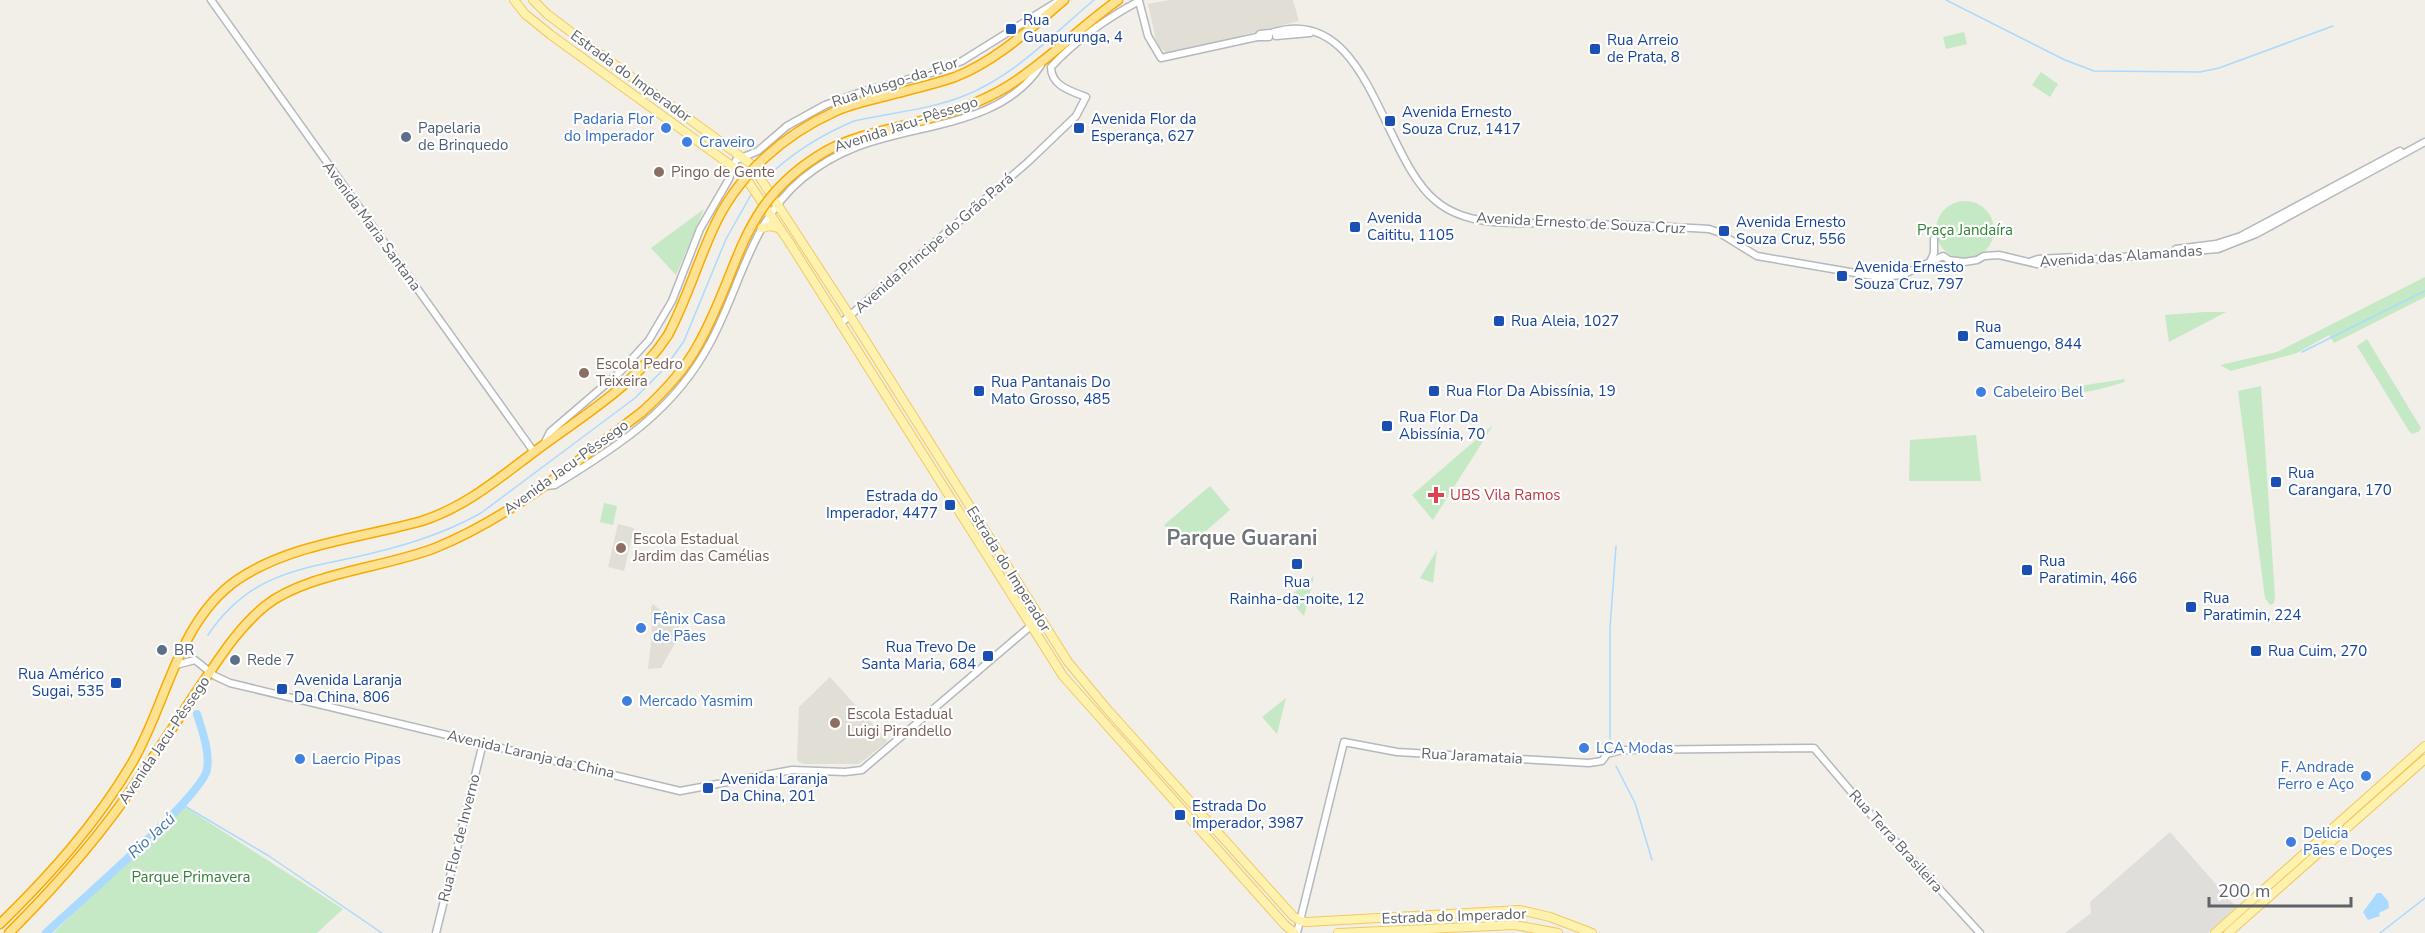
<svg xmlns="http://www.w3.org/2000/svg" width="2425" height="933" font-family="'Nunito Sans',sans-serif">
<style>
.industrial{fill:#e0deda}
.education{fill:#e1ded6}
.green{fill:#c5e8c5}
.water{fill:#aadaff}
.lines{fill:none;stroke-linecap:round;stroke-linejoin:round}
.stream{stroke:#aadaff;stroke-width:1.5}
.river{stroke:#aadaff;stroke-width:8}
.minor-casing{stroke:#b5b8bc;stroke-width:9}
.major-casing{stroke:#f2c960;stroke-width:10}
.highway-casing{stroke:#f9ab00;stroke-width:11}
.minor{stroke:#fff;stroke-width:6}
.major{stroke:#fff2af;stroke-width:8}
.highway{stroke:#fde293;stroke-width:8}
.highway-bridge-casing{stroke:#f9ab00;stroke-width:11;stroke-linecap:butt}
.highway-bridge{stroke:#fde293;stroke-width:8}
.transit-dot{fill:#1a4fb4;stroke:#fff;stroke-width:2}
.shop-dot{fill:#3f7fe0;stroke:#fff;stroke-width:2}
.service-dot{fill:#5c6f8a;stroke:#fff;stroke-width:2}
.education-dot{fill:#8d6e63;stroke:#fff;stroke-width:2}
.health-dot{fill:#e0444e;stroke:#fff;stroke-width:2}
.labels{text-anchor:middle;stroke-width:4.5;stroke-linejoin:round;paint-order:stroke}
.transit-label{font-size:15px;fill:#164399;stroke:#fff;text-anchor:start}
.street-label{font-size:15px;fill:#5f6368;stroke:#fff}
.shop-label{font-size:15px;fill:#366cbe;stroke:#fff;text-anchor:start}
.service-label{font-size:15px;fill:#4e5e75;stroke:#fff;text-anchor:start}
.education-label{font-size:15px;fill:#785e54;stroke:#fff;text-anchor:start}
.park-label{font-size:15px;fill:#348238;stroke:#fff}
.health-label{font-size:15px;fill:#be3a42;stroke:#fff;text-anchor:start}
.water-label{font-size:16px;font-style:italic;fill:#4174aa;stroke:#fff}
.district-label{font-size:21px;font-weight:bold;fill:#70757a;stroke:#fff}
</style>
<rect width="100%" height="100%" fill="#f1efe8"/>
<path class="industrial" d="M2170 832 2236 907 2208 933H2065L2091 913 2090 902Z"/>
<g class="education">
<path d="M1169 0H1293L1299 21 1168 54 1160 48 1156 40 1148 4Z"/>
<path d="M618 524 634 528 624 571 608 567Z"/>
<path d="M653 604 679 626 678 638 661 668 648 669 652 636 651 607Z"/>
<path d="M830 677 886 739 887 742 859 764H804L799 762 797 759 799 707Z"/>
</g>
<g class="green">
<path d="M1964 32 1967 44 1946 49 1943 37Z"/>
<path d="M2041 72 2058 84 2050 97 2032 85Z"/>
<circle cx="1965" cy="230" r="29"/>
<path d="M704 209 676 275 651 248Z"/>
<path d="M2425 277V297L2334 343 2329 335 2297 353 2231 371 2220 365 2277 352Z"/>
<path d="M2205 312H2226L2169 342 2165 315Z"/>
<path d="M2367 339 2421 428 2418 432 2412 434 2409 431 2357 346Z"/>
<path d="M2125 379 2124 382C2103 389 2075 397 2053 390Z"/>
<path d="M2261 386 2275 597 2274 603 2270 605 2265 598 2238 391Z"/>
<path d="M1492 426V427L1433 520 1412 495Z"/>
<path d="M1976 435 1981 481H1909L1910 440Z"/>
<path d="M1210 486 1230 510 1185 549 1164 525Z"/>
<path d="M604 503 617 506 613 525 600 522Z"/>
<path d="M1437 550 1433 583 1420 578Z"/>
<path d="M1314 576 1304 616 1288 598Z"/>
<path d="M1286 698 1277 734 1262 717Z"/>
<path d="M185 807 343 909 317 933H53Z"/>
</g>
<path class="water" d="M2377 893H2381L2388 901 2389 908 2379 913 2380 916 2368 920 2363 912Z"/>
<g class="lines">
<g class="stream">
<path d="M1946 0 2065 60 2094 71 2200 72 2219 68 2333 26"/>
<path d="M765 179C792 153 819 136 854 121 889 113 927 110 961 97 1014 77 1052 35 1094 0"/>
<path d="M2302 352 2425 291"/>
<path d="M208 635C247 577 293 570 356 557 400 547 442 535 481 513L635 398 664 369 684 341 726 239 752 193"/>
<path d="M1610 743V628L1616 546"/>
<path d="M1616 766 1635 803 1652 860"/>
<path d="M183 805 269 856 382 933"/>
<path d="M2380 933 2425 898"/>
</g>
<path class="river" d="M46 933C72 908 204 795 207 769 210 751 202 731 197 714"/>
<defs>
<g id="minor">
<path d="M211 0 534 452"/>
<path d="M1274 32C1369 4 1381 157 1436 201 1470 230 1526 222 1568 223 1615 225 1662 226 1709 229L1718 232 1757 256 1879 277 1902 275 1943 256 1949 260 1964 262 1977 260 1984 256 1999 255 2037 264 2218 249 2256 234 2425 142"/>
<path d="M1276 36 1310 33"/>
<path d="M1257 37 1260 34 1270 33"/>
<path d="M2176 249 2216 244 2241 236 2400 151"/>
<path d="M2032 261 2038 259 2076 257"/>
<path d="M1930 262 1934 253V239"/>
<path d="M840 324 1028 162 1076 116 1086 97C1071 91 1051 86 1051 67 1076 40 1107 18 1139 1L1148 36 1161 58 1257 37H1269"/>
<path d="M543 446 550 432 620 372 649 340 672 301 700 229 729 179 736 160 758 151 787 126 825 105 861 92 931 73 962 61 1060 0"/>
<path d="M546 486 555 485C617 447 675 410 710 343 741 286 750 222 803 178 818 166 836 155 854 148 915 123 1002 127 1041 65"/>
<path d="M176 665 195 660 215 676 230 683 680 791 792 770 845 772 862 770 1040 618"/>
<path d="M436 933 483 743"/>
<path d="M1297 933 1344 742 1397 752 1589 763 1602 761 1607 754 1622 750 1814 748 1865 808 1980 933"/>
</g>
<g id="major">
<path d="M514 0 525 14 551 35 743 174 789 242 1063 676 1285 925 1295 933"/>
<path d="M533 0 547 14 604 57 751 164 850 316 1068 662 1107 709 1293 916 1300 921 1307 922 1520 910 1550 917 1592 933"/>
<path d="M762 228 770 226 779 228"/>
<path d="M1338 933 1515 925 1558 933"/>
<path d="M2215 933 2425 746"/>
<path d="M2228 933 2425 759"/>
</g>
<g id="highway">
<path d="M902 92C920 87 938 83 955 77 996 61 1031 28 1064 0"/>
<path d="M913 123C946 114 979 104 1008 86 1048 61 1080 27 1118 0"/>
<path d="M0 924C50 875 96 824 132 763 167 704 177 622 237 580 290 544 361 538 422 521 465 507 498 479 534 452 582 416 635 386 668 335"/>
<path d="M9 933C56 886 100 837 137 781 162 745 185 708 210 672 226 648 242 625 265 606 306 573 384 568 435 548 512 517 577 461 642 412"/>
</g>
</defs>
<use href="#minor" class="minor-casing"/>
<use href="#major" class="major-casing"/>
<use href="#highway" class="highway-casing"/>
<use href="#minor" class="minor"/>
<use href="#major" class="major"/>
<use href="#highway" class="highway"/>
<defs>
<g id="highway-bridge">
<path d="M668 335C686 301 697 264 713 229 737 175 783 135 836 111 857 102 880 98 902 92"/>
<path d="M642 412C664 392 684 371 698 345 742 267 738 202 826 151 853 136 884 131 913 123"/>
</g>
</defs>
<use href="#highway-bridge" class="highway-bridge-casing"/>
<use href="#highway-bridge" class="highway-bridge"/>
</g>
<g class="transit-dot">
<rect x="1005" y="23" width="12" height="12" rx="3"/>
<rect x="1589" y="43" width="12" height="12" rx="3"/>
<rect x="1384" y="115" width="12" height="12" rx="3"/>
<rect x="1073" y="122" width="12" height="12" rx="3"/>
<rect x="1349" y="221" width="12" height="12" rx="3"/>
<rect x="1718" y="225" width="12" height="12" rx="3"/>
<rect x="1836" y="270" width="12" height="12" rx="3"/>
<rect x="1493" y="315" width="12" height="12" rx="3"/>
<rect x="1957" y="330" width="12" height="12" rx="3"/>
<rect x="973" y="385" width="12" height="12" rx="3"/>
<rect x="1428" y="385" width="12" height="12" rx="3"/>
<rect x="1381" y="420" width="12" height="12" rx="3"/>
<rect x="2270" y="476" width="12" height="12" rx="3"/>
<rect x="944" y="499" width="12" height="12" rx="3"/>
<rect x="1291" y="558" width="12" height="12" rx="3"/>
<rect x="2021" y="564" width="12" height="12" rx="3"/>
<rect x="2185" y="601" width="12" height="12" rx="3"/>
<rect x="2250" y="645" width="12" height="12" rx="3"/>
<rect x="982" y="650" width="12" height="12" rx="3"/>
<rect x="110" y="677" width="12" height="12" rx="3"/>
<rect x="276" y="683" width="12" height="12" rx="3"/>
<rect x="702" y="782" width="12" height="12" rx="3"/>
<rect x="1174" y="809" width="12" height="12" rx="3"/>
</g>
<g class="shop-dot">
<circle cx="666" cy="128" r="6"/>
<circle cx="687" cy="142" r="6"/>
<circle cx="1981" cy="392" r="6"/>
<circle cx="641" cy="628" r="6"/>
<circle cx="627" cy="701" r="6"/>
<circle cx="1584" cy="748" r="6"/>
<circle cx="300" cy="759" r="6"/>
<circle cx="2366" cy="776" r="6"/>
<circle cx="2291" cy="842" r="6"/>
</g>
<g class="service-dot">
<circle cx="406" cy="137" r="6"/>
<circle cx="162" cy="650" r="6"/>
<circle cx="235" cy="660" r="6"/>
</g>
<g class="education-dot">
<circle cx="659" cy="172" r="6"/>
<circle cx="584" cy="373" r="6"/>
<circle cx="621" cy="548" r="6"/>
<circle cx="835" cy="723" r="6"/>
</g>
<path class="health-dot" d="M1433 486h6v6h6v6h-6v6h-6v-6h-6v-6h6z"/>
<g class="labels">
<g class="transit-label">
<text x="1023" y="25">Rua<tspan x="1023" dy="17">Guapurunga, 4</tspan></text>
<text x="1607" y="45">Rua Arreio<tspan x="1607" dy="17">de Prata, 8</tspan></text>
<text x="1402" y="117">Avenida Ernesto<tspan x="1402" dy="17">Souza Cruz, 1417</tspan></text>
<text x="1091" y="124">Avenida Flor da<tspan x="1091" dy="17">Esperança, 627</tspan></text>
<text x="1367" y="223">Avenida<tspan x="1367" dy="17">Caititu, 1105</tspan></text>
<text x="1736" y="227">Avenida Ernesto<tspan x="1736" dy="17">Souza Cruz, 556</tspan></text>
<text x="1854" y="272">Avenida Ernesto<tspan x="1854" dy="17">Souza Cruz, 797</tspan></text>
<text x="1511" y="326">Rua Aleia, 1027</text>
<text x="1975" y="332">Rua<tspan x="1975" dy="17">Camuengo, 844</tspan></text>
<text x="991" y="387">Rua Pantanais Do<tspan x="991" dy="17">Mato Grosso, 485</tspan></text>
<text x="1446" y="396">Rua Flor Da Abissínia, 19</text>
<text x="1399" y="422">Rua Flor Da<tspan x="1399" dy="17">Abissínia, 70</tspan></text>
<text x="2288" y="478">Rua<tspan x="2288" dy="17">Carangara, 170</tspan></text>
<text x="938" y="501" text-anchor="end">Estrada do<tspan x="938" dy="17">Imperador, 4477</tspan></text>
<text x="2039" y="566">Rua<tspan x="2039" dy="17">Paratimin, 466</tspan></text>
<text x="1297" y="587" text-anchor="middle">Rua<tspan x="1297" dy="17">Rainha-da-noite, 12</tspan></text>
<text x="2203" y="603">Rua<tspan x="2203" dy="17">Paratimin, 224</tspan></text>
<text x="976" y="652" text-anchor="end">Rua Trevo De<tspan x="976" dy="17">Santa Maria, 684</tspan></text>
<text x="2268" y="656">Rua Cuim, 270</text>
<text x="104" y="679" text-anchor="end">Rua Américo<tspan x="104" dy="17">Sugai, 535</tspan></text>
<text x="294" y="685">Avenida Laranja<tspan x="294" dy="17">Da China, 806</tspan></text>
<text x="720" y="784">Avenida Laranja<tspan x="720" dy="17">Da China, 201</tspan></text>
<text x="1192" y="811">Estrada Do<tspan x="1192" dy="17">Imperador, 3987</tspan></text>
</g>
<g class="street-label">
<text transform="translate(631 76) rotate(36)" y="5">Estrada do Imperador</text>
<text transform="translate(895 82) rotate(-18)" y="5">Rua Musgo-da-Flor</text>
<text transform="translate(906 124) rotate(-18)" y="5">Avenida Jacu-Pêssego</text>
<text transform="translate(1581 223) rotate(3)" y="5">Avenida Ernesto de Souza Cruz</text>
<text transform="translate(372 226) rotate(54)" y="5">Avenida Maria Santana</text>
<text transform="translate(934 243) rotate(-41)" y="5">Avenida Principe do Grão Pará</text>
<text transform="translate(2121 256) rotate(-4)" y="5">Avenida das Alamandas</text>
<text transform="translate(566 467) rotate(-36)" y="5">Avenida Jacu-Pêssego</text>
<text transform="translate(1009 569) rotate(58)" y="5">Estrada do Imperador</text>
<text transform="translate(164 740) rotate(-56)" y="5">Avenida Jacu-Pêssego</text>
<text transform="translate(531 754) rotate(13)" y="5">Avenida Laranja da China</text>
<text transform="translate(1472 756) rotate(3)" y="5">Rua Jaramataia</text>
<text transform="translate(459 838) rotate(-76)" y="5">Rua Flor de Inverno</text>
<text transform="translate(1896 841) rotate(48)" y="5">Rua Terra Brasileira</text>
<text transform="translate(1454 916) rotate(-2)" y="5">Estrada do Imperador</text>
</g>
<g class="shop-label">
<text x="654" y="124" text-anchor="end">Padaria Flor<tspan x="654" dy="17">do Imperador</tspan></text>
<text x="699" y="147">Craveiro</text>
<text x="1993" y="397">Cabeleiro Bel</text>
<text x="653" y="624">Fênix Casa<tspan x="653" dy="17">de Pães</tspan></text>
<text x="639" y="706">Mercado Yasmim</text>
<text x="1596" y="753">LCA Modas</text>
<text x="312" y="764">Laercio Pipas</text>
<text x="2354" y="772" text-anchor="end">F. Andrade<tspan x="2354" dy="17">Ferro e Aço</tspan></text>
<text x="2303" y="838">Delicia<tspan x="2303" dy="17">Pães e Doçes</tspan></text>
</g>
<g class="service-label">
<text x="418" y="133">Papelaria<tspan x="418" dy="17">de Brinquedo</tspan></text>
<text x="174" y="655">BR</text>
<text x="247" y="665">Rede 7</text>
</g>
<g class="education-label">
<text x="671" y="177">Pingo de Gente</text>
<text x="596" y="369">Escola Pedro<tspan x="596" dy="17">Teixeira</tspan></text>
<text x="633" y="544">Escola Estadual<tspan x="633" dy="17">Jardim das Camélias</tspan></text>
<text x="847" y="719">Escola Estadual<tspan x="847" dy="17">Luigi Pirandello</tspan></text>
</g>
<g class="park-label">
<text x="1965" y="235">Praça Jandaíra</text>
<text x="191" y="882">Parque Primavera</text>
</g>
<g class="health-label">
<text x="1450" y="500">UBS Vila Ramos</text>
</g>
<g class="water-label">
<text transform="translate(151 835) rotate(-43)" y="6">Rio Jacú</text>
</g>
<g class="district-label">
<text x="1242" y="545">Parque Guarani</text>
</g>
</g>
<path d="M2209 897v9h142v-9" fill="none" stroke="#5f6368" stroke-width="3"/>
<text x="2218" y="897" font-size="18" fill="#5f6368" stroke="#ffffff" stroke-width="4.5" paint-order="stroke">200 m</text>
</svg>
